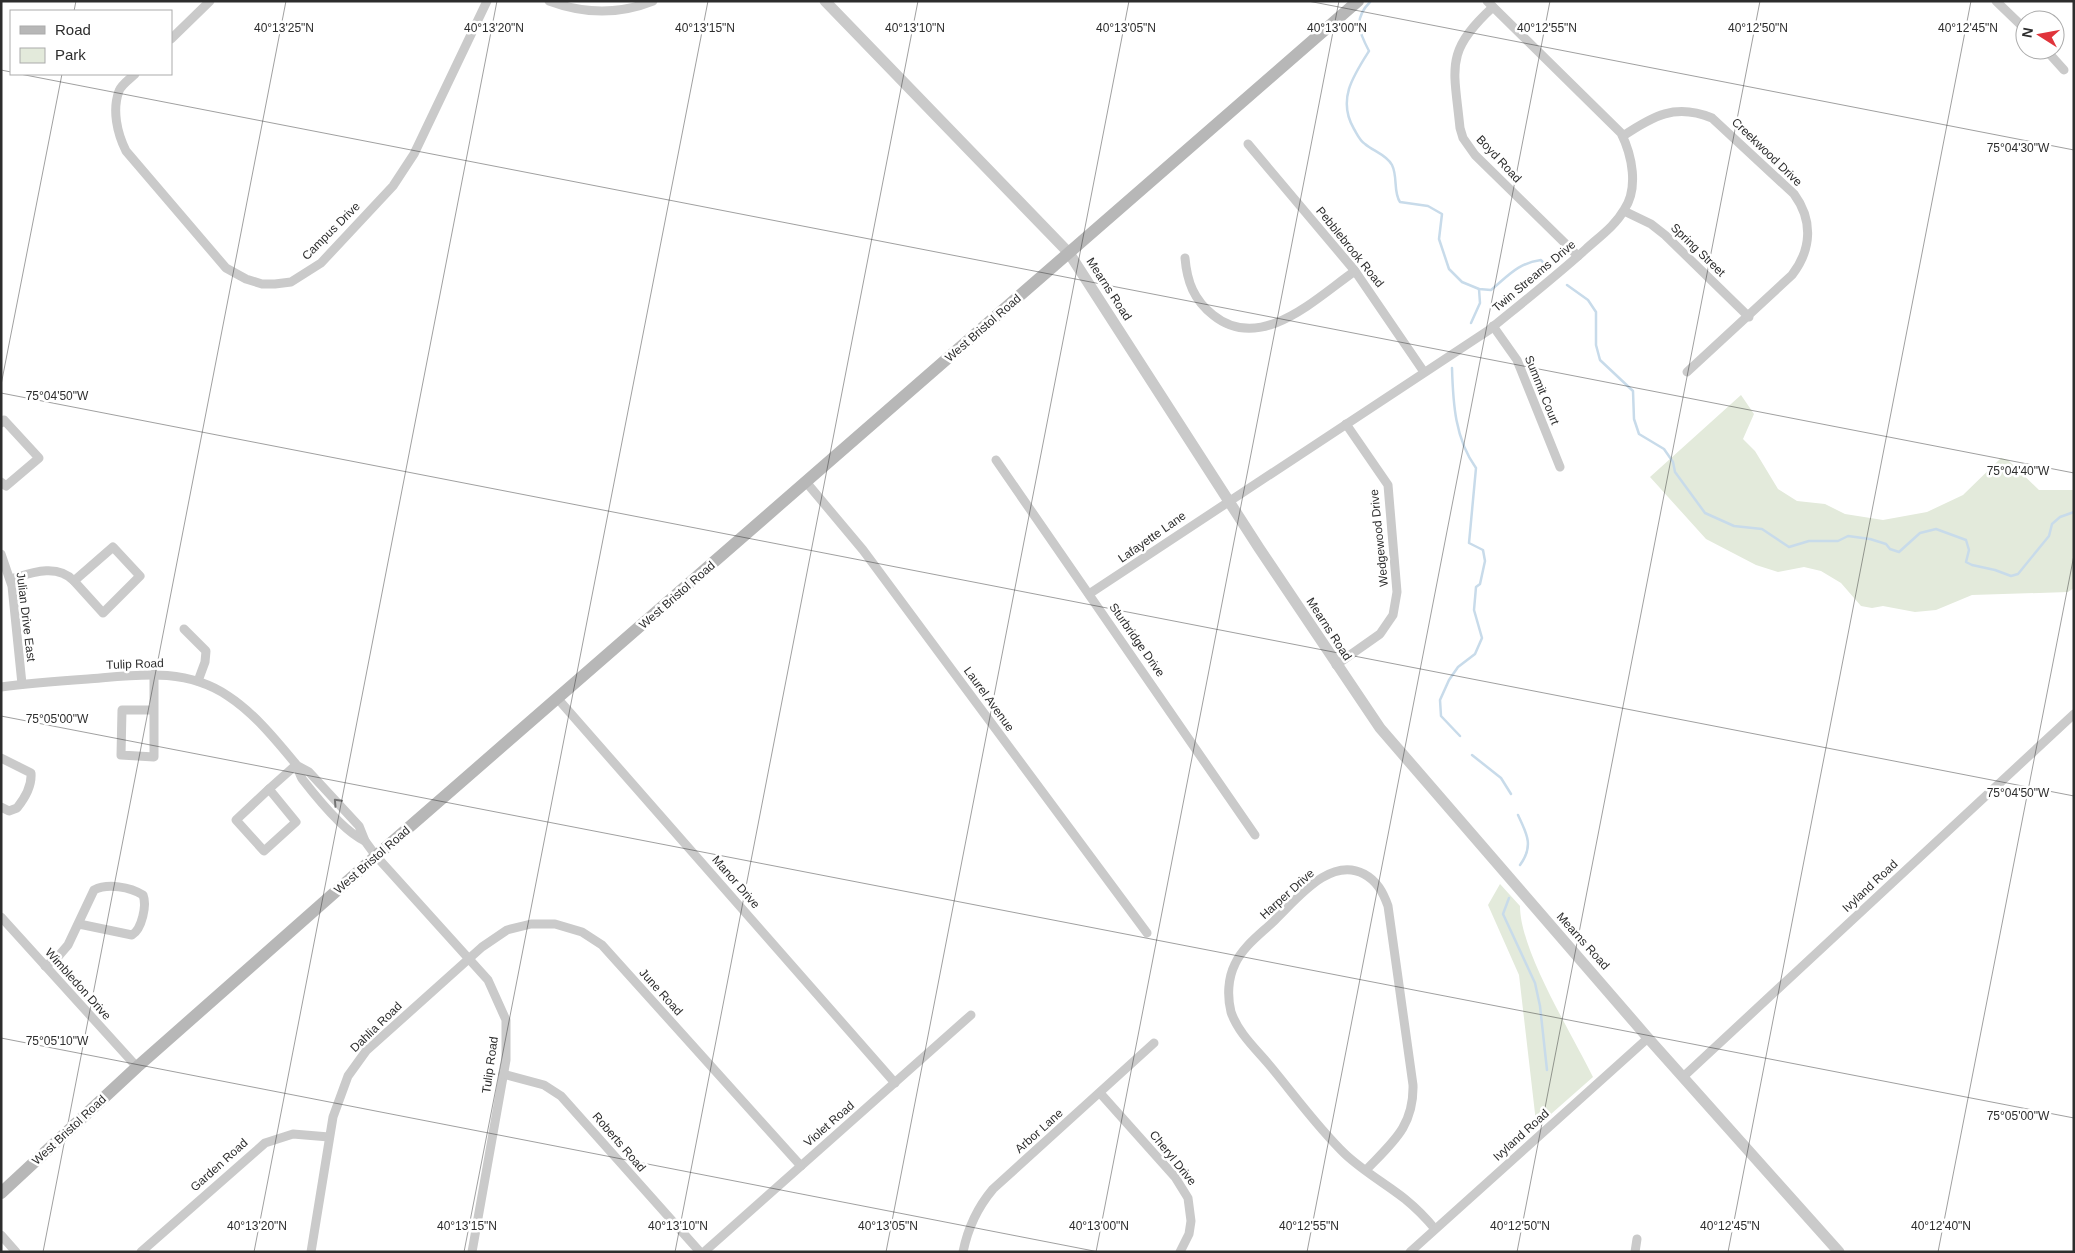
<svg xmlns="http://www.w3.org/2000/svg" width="2075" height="1253" font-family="Arial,sans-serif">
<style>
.green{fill:#e3eadb}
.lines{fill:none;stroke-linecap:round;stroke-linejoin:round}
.stream{stroke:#c8dbea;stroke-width:2.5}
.minor{stroke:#cacaca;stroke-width:9}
.tertiary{stroke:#cacaca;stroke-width:11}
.secondary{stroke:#b7b7b7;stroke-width:12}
.oneway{stroke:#747474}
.ticks{fill:none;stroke:#2d2d2d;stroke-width:1;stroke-opacity:0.45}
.labels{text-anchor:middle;stroke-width:5;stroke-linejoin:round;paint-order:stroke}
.street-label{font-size:12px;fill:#2d2d2d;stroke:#fff}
.ticks-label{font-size:12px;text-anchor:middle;fill:#2d2d2d;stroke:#fff;stroke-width:5;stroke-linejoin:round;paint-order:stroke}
</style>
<rect width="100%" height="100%" fill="#fff"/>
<g class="green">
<path d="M1741 395 1754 414 1743 439 1755 451 1778 489 1797 501 1825 504 1845 514 1883 520 1927 512 1963 495 2001 458 2008 460 2039 490H2074V588L2068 592 1972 595 1936 610 1915 612 1883 606 1872 608 1861 606 1841 583 1821 571 1804 567 1778 572 1756 565 1706 539 1650 477Z"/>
<path d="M1500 884 1520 906C1520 951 1572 1034 1593 1077L1534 1129 1536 1122 1519 975 1488 905Z"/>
</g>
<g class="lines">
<g class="stream">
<path d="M1370 2C1353 19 1359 32 1369 51 1353 76 1337 100 1354 129 1357 134 1360 141 1365 144 1373 151 1387 155 1392 165 1398 177 1393 192 1400 202L1428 206 1442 214 1439 239 1449 269 1462 282 1479 289 1491 290C1508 276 1518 263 1541 260L1547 267"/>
<path d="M1567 285 1588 300 1596 312V345L1600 360 1633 391 1634 419 1639 434 1664 449 1673 462 1675 472 1705 513 1734 526 1762 529 1789 547 1809 541H1838L1848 536 1870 539 1886 544 1890 549 1899 552 1920 533 1936 529 1966 540 1969 550 1966 562 1972 565 1995 570 2011 576 2018 574 2049 536 2052 524 2060 517 2074 512"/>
<path d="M1471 323 1480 303 1479 289"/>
<path d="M1452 368C1453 403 1455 439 1476 468L1469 543 1483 550 1485 561 1480 584 1476 587 1474 610 1482 638 1475 654 1458 667 1449 680 1440 700 1441 716 1460 736"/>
<path d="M1472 755 1501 778 1511 794"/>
<path d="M1518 815C1527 834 1534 846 1520 865"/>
<path d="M1509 898 1503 914 1535 983 1540 1006 1547 1070"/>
</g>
<g class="minor">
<path d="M549 1C584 14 618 15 653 1"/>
<path d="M1996 1 2025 29"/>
<path d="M1493 7C1444 52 1454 67 1460 128L1463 138 1475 155 1578 256"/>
<path d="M171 39 210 1"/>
<path d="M2046 50 2064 70"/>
<path d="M135 74C131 78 121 85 119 91 112 110 117 133 126 151L226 268 246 279 262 284H275L291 282 321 263 393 186 414 154 487 1"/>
<path d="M1623 136C1653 116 1675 103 1712 118L1794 194C1813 220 1812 249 1792 275L1687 372"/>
<path d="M1248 144 1355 271 1424 372"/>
<path d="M1624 211 1651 224 1665 235 1749 317"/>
<path d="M1185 258C1187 282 1194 300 1213 315 1261 354 1316 298 1355 271"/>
<path d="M1493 326 1517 360 1560 467"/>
<path d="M1 423 4 420 39 458 6 486 1 482"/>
<path d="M996 460 1255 835"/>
<path d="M806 482 863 550 1147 933"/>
<path d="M113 547 140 576 103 613 74 581Z"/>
<path d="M1 554 12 586 22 684"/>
<path d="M11 579C31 573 57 563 74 581"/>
<path d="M1089 594 1489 330C1522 303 1555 277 1586 249 1599 237 1615 226 1624 210 1639 188 1632 155 1621 133L1487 1"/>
<path d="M184 629 206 651 205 662 198 681"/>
<path d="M1336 665 1380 634 1393 615 1397 592 1388 485 1346 424"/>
<path d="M1 687C30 683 59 681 88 679 137 675 185 667 228 696 254 713 275 739 295 763 299 768 299 775 303 780 317 798 344 832 365 841"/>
<path d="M558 699 895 1083"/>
<path d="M154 710H122L121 755 154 757V674"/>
<path d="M1 758 31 773C32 785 25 798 17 808L9 811 1 807"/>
<path d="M296 765 309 772 359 826 365 841 376 856 488 980 506 1020V1060L472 1252"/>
<path d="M269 789 296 822 264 851 236 820Z"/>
<path d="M269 789 296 765"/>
<path d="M1 917 137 1067"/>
<path d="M45 966 56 959 68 945 94 890C108 883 130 887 143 895 147 905 142 929 132 935L79 924"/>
<path d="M503 1074 544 1085 561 1096 700 1252"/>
<path d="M1683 1077 2074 714"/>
<path d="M1100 1093 1175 1177 1188 1198 1191 1221 1189 1234 1180 1252"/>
<path d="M1366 1170C1393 1142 1414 1126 1413 1085L1388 906C1383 892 1377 881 1364 874 1330 856 1297 899 1276 919 1262 933 1243 946 1235 964 1228 978 1227 996 1231 1012 1238 1033 1257 1050 1271 1067 1295 1096 1318 1128 1345 1154 1363 1171 1386 1184 1405 1199 1416 1208 1426 1218 1435 1229"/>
<path d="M1 1235 16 1252"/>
<path d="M141 1252 265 1143 293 1134 329 1137"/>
<path d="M311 1252 333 1117 348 1076 366 1051 482 947 507 930 531 924H555L582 932 602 945 801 1166"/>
<path d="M704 1252 971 1015"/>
<path d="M963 1252C968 1227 977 1208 993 1189L1154 1043"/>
<path d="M1410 1252 1648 1038"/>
<path d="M1635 1252 1637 1239"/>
</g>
<path class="tertiary" d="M825 1 1069 253 1259 548 1380 728 1648 1038 1839 1252"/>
<path class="secondary" d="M1 1193 137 1067 376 856 1358 1"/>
</g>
<defs><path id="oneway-chevron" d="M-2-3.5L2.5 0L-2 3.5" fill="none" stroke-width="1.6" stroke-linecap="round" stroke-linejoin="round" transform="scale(1.25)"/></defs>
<use class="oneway" href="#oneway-chevron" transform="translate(337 802) rotate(-133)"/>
<path class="ticks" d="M1308 1 2074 150M74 11 76 1M1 70 11 72M20 74 2074 473M1 385 62 74M1 393 2074 796M1 716 2074 1118M1 1038 1099 1252M43 1252 286 1M254 1252 497 1M464 1252 708 1M675 1252 918 1M886 1252 1129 1M1096 1252 1339 1M1307 1252 1550 1M1517 1252 1760 1M1728 1252 1971 1M1938 1252 2074 555"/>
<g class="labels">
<g class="street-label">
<text transform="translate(1767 152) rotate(44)" y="4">Creekwood Drive</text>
<text transform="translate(1499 159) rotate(47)" y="4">Boyd Road</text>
<text transform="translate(331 231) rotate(-45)" y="4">Campus Drive</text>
<text transform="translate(1350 247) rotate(51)" y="4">Pebblebrook Road</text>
<text transform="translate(1698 250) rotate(44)" y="4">Spring Street</text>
<text transform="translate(1534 276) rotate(-40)" y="4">Twin Streams Drive</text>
<text transform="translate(1109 289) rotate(57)" y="4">Mearns Road</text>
<text transform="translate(983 328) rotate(-41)" y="4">West Bristol Road</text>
<text transform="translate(1542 390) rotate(68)" y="4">Summit Court</text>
<text transform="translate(1152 537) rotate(-35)" y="4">Lafayette Lane</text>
<text transform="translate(1379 538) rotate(-96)" y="4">Wedgewood Drive</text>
<text transform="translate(677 595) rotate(-41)" y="4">West Bristol Road</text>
<text transform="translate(26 617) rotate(83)" y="4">Julian Drive East</text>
<text transform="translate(1329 629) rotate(57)" y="4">Mearns Road</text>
<text transform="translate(1137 640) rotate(55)" y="4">Sturbridge Drive</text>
<text transform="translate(135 664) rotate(-2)" y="4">Tulip Road</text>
<text transform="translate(989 699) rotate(54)" y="4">Laurel Avenue</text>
<text transform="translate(372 860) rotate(-41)" y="4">West Bristol Road</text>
<text transform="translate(736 882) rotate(49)" y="4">Manor Drive</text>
<text transform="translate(1870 886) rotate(-43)" y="4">Ivyland Road</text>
<text transform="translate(1287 894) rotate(-42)" y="4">Harper Drive</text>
<text transform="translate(1583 941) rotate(48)" y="4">Mearns Road</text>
<text transform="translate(78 984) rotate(48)" y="4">Wimbledon Drive</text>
<text transform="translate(661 992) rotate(48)" y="4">June Road</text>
<text transform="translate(376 1027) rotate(-44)" y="4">Dahlia Road</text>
<text transform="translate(490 1065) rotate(-82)" y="4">Tulip Road</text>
<text transform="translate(829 1124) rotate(-41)" y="4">Violet Road</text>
<text transform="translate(69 1130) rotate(-43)" y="4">West Bristol Road</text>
<text transform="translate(1039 1131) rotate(-42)" y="4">Arbor Lane</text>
<text transform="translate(1521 1135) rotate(-42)" y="4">Ivyland Road</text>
<text transform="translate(619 1142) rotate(49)" y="4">Roberts Road</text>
<text transform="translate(1173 1158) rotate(51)" y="4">Cheryl Drive</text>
<text transform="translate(219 1165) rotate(-42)" y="4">Garden Road</text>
</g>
</g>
<g class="ticks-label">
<text x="284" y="32">40°13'25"N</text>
<text x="494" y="32">40°13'20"N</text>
<text x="705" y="32">40°13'15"N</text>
<text x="915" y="32">40°13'10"N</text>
<text x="1126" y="32">40°13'05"N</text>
<text x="1337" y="32">40°13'00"N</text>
<text x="1547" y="32">40°12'55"N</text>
<text x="1758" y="32">40°12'50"N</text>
<text x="1968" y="32">40°12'45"N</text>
<text x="2018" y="152">75°04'30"W</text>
<text x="57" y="400">75°04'50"W</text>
<text x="2018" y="475">75°04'40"W</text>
<text x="57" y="723">75°05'00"W</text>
<text x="2018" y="797">75°04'50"W</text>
<text x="57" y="1045">75°05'10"W</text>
<text x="2018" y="1120">75°05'00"W</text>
<text x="257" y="1230">40°13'20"N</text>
<text x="467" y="1230">40°13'15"N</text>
<text x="678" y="1230">40°13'10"N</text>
<text x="888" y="1230">40°13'05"N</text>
<text x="1099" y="1230">40°13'00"N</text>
<text x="1309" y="1230">40°12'55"N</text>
<text x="1520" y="1230">40°12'50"N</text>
<text x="1730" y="1230">40°12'45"N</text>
<text x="1941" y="1230">40°12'40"N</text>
</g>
<rect width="2075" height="1253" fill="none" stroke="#2d2d2d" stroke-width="5"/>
<rect x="10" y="10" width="162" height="65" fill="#ffffff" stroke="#ababab"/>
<rect x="20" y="26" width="25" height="8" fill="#b7b7b7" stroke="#ababab"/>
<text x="55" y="35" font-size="15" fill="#2d2d2d">Road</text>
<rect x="20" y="48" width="25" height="15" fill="#e3eadb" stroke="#ababab"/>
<text x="55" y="60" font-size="15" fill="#2d2d2d">Park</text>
<g transform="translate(2040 35) rotate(281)"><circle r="24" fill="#ffffff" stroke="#ababab"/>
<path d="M0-4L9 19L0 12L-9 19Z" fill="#e0343b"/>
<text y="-8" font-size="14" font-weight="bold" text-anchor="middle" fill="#2d2d2d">N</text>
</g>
</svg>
